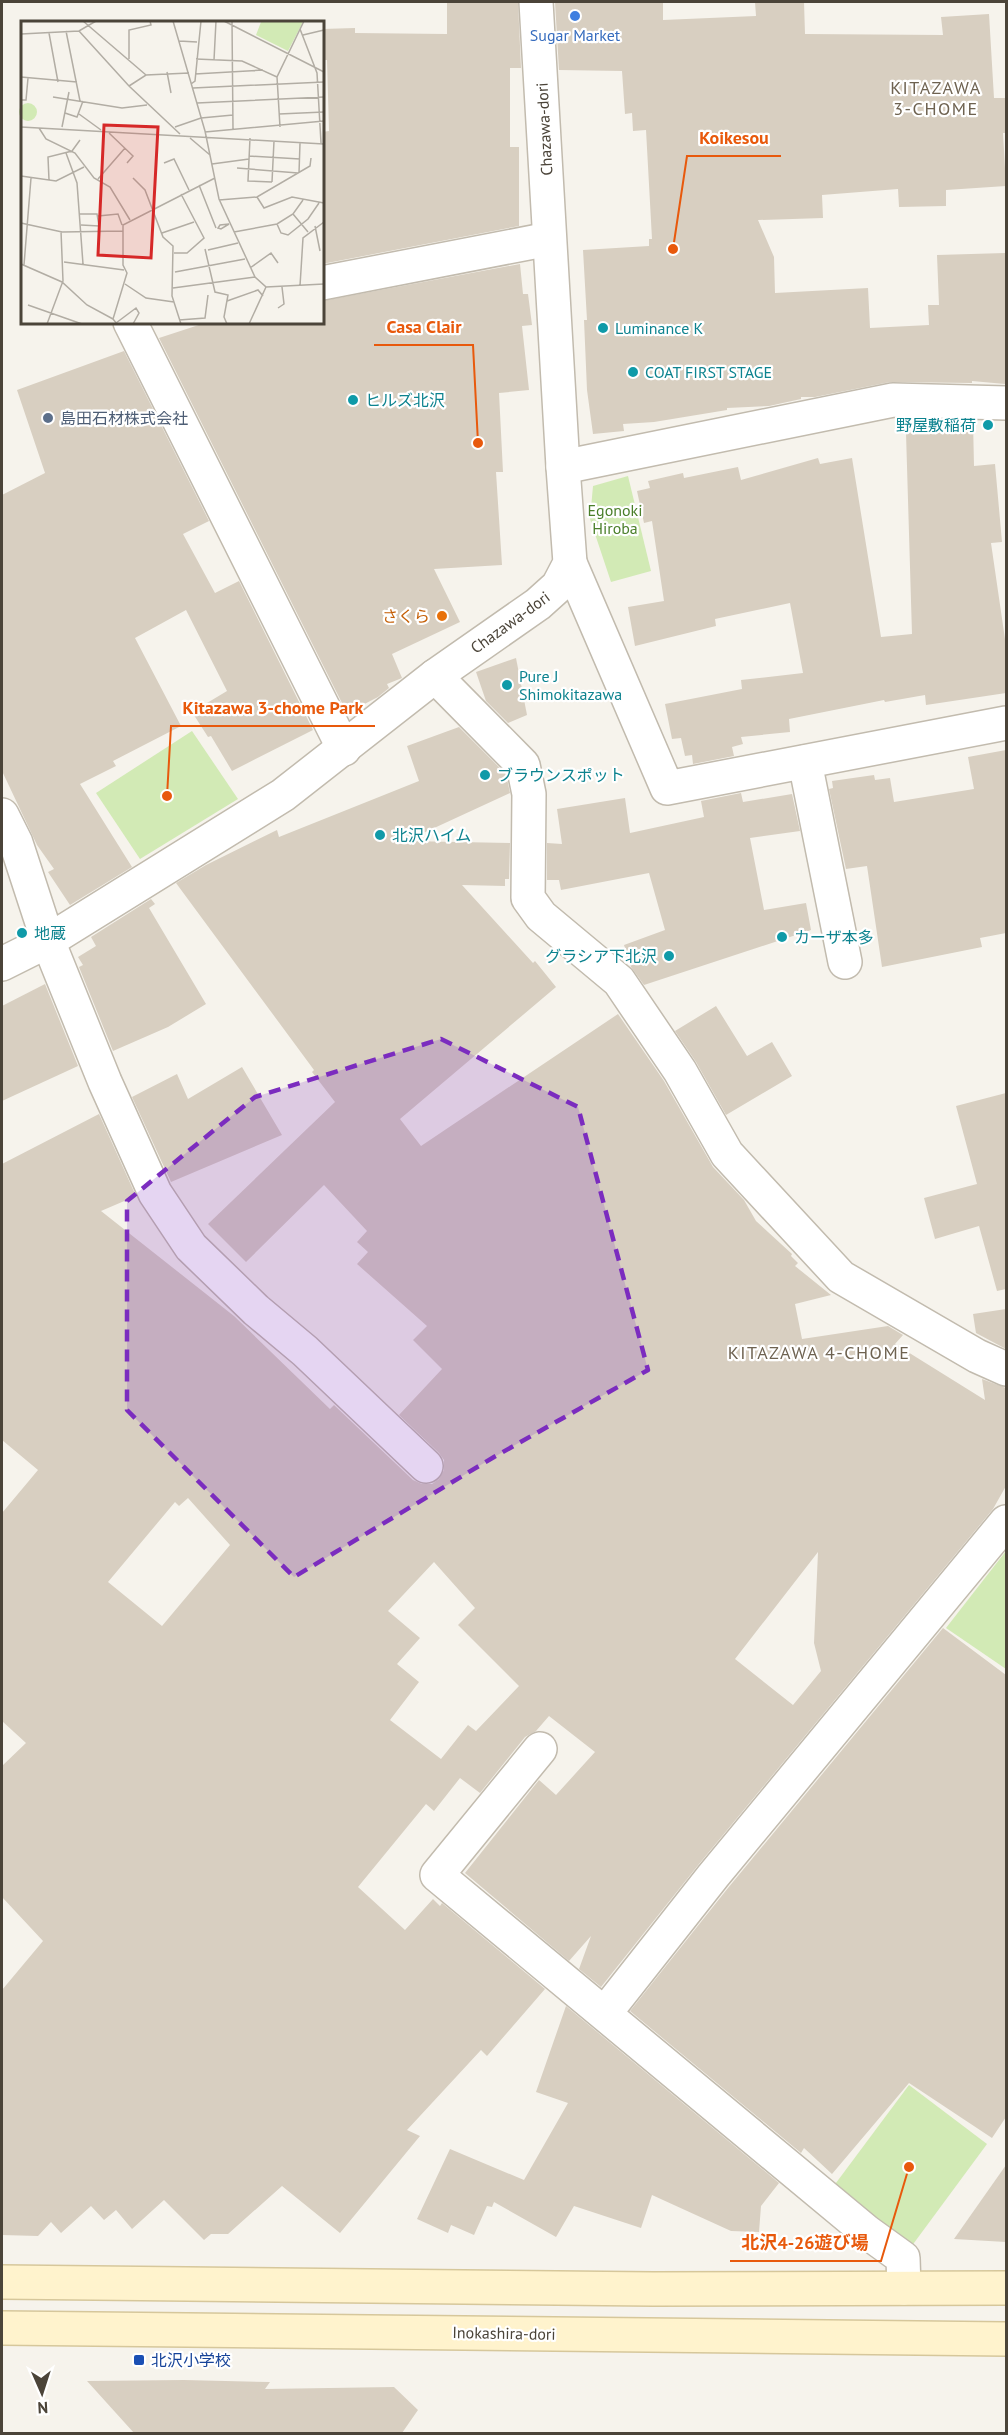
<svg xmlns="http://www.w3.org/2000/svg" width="1008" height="2435" font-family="'PT Sans','Noto Sans JP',sans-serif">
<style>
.green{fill:#d2eab5}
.building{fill:#d8cfc1;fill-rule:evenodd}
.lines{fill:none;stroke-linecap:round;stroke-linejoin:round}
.street-casing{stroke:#c2bbae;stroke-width:36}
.secondary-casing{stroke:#d6c79b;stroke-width:36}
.street{stroke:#fff;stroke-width:33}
.secondary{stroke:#fff3cd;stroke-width:33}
.marked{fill:#7b2cbf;fill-opacity:0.2;stroke:#7b2cbf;stroke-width:4.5;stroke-dasharray:12 8;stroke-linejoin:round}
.shop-dot{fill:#3f7fe0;stroke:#fff;stroke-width:2}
.culture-dot{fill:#0f9aa8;stroke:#fff;stroke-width:2}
.service-dot{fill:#5c6f8a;stroke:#fff;stroke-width:2}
.food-dot{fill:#e8710a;stroke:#fff;stroke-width:2}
.transit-dot{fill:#1a4fb4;stroke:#fff;stroke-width:2}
.labels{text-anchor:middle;stroke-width:4.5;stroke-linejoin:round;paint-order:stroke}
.shop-label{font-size:16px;fill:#366cbe;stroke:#fff}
.street-label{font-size:16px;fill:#4b4439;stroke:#fff}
.culture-label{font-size:16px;fill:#0d838f;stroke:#fff;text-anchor:start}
.service-label{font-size:16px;fill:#4e5e75;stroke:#fff;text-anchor:start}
.park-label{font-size:16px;fill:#4a7f2a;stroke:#fff}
.food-label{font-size:16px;fill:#c56008;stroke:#fff;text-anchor:end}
.transit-label{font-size:16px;fill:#164399;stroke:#fff;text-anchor:start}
.neighbourhood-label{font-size:18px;letter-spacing:1.5px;fill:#6e6250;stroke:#fff}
.inset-road{fill:none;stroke:#b2ada4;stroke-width:1.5}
.view{fill:#d62828;fill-opacity:0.15;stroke:#d62828;stroke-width:3}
.inset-edge{fill:none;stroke:#4b4439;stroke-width:3}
.leader{fill:none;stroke:#e8590c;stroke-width:2}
.callout-dot{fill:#e8590c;stroke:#fff;stroke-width:2}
.callout-label{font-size:18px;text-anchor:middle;font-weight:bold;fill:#e8590c;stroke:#fff;stroke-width:4.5;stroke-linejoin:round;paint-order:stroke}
</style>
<rect width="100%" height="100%" fill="#f6f3ec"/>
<g class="green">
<path d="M628 476 651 571 611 582 590 519 593 486Z"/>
<path d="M192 731 238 799 140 859 96 793Z"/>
<path d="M1006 1551V1669L946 1628Z"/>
<path d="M909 2085 987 2144 911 2247 830 2191Z"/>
</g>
<g class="building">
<path d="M447 2H518L521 68H510V147H519V226L322 264V132L329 131 327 60H322V29L355 28V33L447 34Z"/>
<path d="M555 2H663V20L756 16 755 2H804L805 34 943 35 941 17 989 14 994 98H1006V133H1003L1006 186 946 190V206L899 207 898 189 822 195 823 218 758 220 774 257 775 293 868 288 870 328 929 325 928 305H939L937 255 1005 253V384L972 381V383L890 382 815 397H801V399L769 406 727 408V410L654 422 623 424 624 431 593 434 587 390 584 320H587L583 250 649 246V239H652L646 130 633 131 632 113 625 114 622 71 559 70Z"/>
<path d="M520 264 523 294H528L532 325 522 326 529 390 499 393 503 472H496L502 565 434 569 460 622 392 654 402 678 387 684 389 688 378 697 347 713 159 338 208 322H322V301Z"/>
<path d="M124 351 209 521 183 534 215 593 239 581 313 730 232 771 211 736 208 737 192 712 227 691 186 610 135 638 181 726 113 761 116 766 80 784 132 867 70 905 48 872 54 869 37 845 2 771V495L45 473 17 390Z"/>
<path d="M955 420 973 421 974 466 995 464 1002 542 991 543 1006 646V693L926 705 925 695 885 702 884 700 789 719 790 732 741 737 743 744 732 747 734 756 693 764 692 755 685 756 681 738 672 739 665 704 742 689 741 680 803 673 790 603 715 619 716 626 635 646 628 607 664 601 652 521 644 523 637 491 650 488 648 481 683 473 684 478 738 467 741 480 818 458 820 464 852 458 881 637 912 634 906 433Z"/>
<path d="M516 658 527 715 508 723 486 701 476 672Z"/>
<path d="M459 727 506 774 510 793 406 841 510 843 509 879H505V886L462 885 533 963 535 961 556 987 400 1119 421 1146 618 1014 664 1081 713 1167 744 1200 756 1221 792 1254 791 1256 798 1263 795 1266 831 1295 795 1304 802 1339 888 1326 903 1335 895 1344 985 1400 982 1379 1006 1388V1486L993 1509 699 1864 601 1987 579 1969 591 1936 569 1961 465 1873 539 1780 556 1795 595 1752 549 1716 536 1731 525 1737 480 1793 460 1778 434 1811 426 1804 358 1887 405 1930 433 1899 440 1906 442 1903 545 1989 487 2056 481 2050 407 2130 420 2136 340 2233 282 2186 228 2234H211L204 2240 164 2200 132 2229 116 2210 104 2220 91 2206 61 2233 51 2222 38 2236 2 2235V1990L43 1941 2 1897V1766L26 1743 2 1721V1513L38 1470 2 1440V1164L99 1114 136 1196 101 1211 234 1316 330 1409 334 1405 413 1480 422 1484H432L439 1479 444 1470V1460L439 1453 399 1415 442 1369 413 1340 427 1326 357 1264 368 1252 357 1242 367 1231 324 1185 246 1262 208 1224 335 1102 312 1072 314 1070 176 883 206 865 277 830 279 837 419 781 407 746ZM188 1498 230 1545 162 1626 108 1582 175 1502 179 1506ZM818 1552 814 1643 821 1671 793 1705 735 1659ZM434 1562 475 1608 458 1625 519 1686 476 1731 468 1725 441 1759 390 1720 419 1682 397 1664 420 1638 388 1611Z"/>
<path d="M1006 750V933L980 938 982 947 882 967 867 866 846 869 829 789 833 788 832 781 874 775 875 780 890 778 894 802 974 789 968 757Z"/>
<path d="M741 793 743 802 792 794 800 831 750 838 764 910 806 903 811 930 644 985 631 967 624 945 665 930 649 873 561 890 559 880H547V843L562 844 557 809 625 798 630 833 704 817 701 801Z"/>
<path d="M151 899 155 904 149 908 206 1004 168 1027 113 1051 79 967 83 965 78 957 96 946 91 937Z"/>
<path d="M45 984 78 1066 2 1101V1006Z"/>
<path d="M716 1006 747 1056 772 1042 792 1076 726 1115 696 1062 675 1031Z"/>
<path d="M242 1067 282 1135 171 1182 132 1097 177 1074 188 1099Z"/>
<path d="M1006 1093V1289L997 1291 979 1226 935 1239 924 1198 977 1184 956 1106Z"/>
<path d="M1006 1309V1349L976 1333 973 1314Z"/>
<path d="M943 1628 1006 1675V2117L992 2138 909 2083 832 2174 804 2148 801 2153 630 2011 728 1888Z"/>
<path d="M566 2006 779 2183 761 2206 759 2232 731 2231 652 2195 641 2228 574 2206 556 2237 494 2202 492 2207 487 2206 474 2235 451 2225 448 2233 417 2219 450 2149 524 2180 568 2103 536 2092Z"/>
<path d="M1006 2165V2242L954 2239Z"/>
<path d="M184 2380 270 2382 265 2389 394 2387 418 2410 402 2433H134L87 2381Z"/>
</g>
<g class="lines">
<defs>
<g id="street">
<path d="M322 283 549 239"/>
<path d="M130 322 344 749"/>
<path d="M563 467 893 400 1006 403"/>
<path d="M570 563 667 788 1006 723"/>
<path d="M435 676 523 765 529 794 528 898 541 916 619 981 680 1071 727 1154 841 1277 977 1356 1006 1369"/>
<path d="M805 762 845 962"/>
<path d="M2 815 16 843 48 941 105 1082 155 1193 191 1247 256 1310 305 1351 426 1466"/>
<path d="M2 964 48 941 283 795 435 676 538 604 558 586 570 563 563 467 536 2"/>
<path d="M540 1749 437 1875 867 2232 903 2258 904 2288"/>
<path d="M605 2013 713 1876 1006 1522"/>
</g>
<g id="secondary">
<path d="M2 2282 653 2289 1006 2288"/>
<path d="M2 2328C336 2334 671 2334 1006 2339"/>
</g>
</defs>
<use href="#street" class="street-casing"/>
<use href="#secondary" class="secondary-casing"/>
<use href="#street" class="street"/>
<use href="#secondary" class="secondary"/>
</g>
<path class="marked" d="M441 1039 578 1107 648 1370 494 1457 294 1577 127 1410V1201L255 1097Z"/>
<circle class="shop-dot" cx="575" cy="16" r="6"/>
<g class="culture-dot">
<circle cx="603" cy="328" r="6"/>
<circle cx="633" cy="372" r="6"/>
<circle cx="353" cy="400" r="6"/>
<circle cx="988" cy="425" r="6"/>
<circle cx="507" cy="685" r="6"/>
<circle cx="485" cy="775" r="6"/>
<circle cx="380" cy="835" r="6"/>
<circle cx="22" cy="933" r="6"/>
<circle cx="782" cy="937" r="6"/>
<circle cx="669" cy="956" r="6"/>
</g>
<circle class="service-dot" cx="48" cy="418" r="6"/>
<circle class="food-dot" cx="442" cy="616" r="6"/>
<rect class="transit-dot" x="133" y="2354" width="12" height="12" rx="3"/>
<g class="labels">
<g class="shop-label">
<text x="575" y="41">Sugar Market</text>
</g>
<g class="street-label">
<text transform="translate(544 129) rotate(-93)" y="6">Chazawa-dori</text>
<text transform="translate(510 622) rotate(-36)" y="6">Chazawa-dori</text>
<text transform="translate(504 2333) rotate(1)" y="6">Inokashira-dori</text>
</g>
<g class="culture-label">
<text x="615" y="334">Luminance K</text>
<text x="645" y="378">COAT FIRST STAGE</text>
<text x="365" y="406">ヒルズ北沢</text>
<text x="976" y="431" text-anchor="end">野屋敷稲荷</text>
<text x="519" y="682">Pure J<tspan x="519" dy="18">Shimokitazawa</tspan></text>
<text x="497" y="781">ブラウンスポット</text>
<text x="392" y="841">北沢ハイム</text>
<text x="34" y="939">地蔵</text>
<text x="794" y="943">カーザ本多</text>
<text x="657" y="962" text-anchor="end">グラシア下北沢</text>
</g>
<g class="service-label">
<text x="60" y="424">島田石材株式会社</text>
</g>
<g class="park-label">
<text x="615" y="516">Egonoki<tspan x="615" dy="18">Hiroba</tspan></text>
</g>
<g class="food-label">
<text x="430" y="622">さくら</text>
</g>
<g class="transit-label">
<text x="151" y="2366">北沢小学校</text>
</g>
<g class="neighbourhood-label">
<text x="936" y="94">KITAZAWA<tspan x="936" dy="21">3-CHOME</tspan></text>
<text x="819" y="1359">KITAZAWA 4-CHOME</text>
</g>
</g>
<g transform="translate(21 21)">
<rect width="303" height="303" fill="#f6f3ec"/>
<path d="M240 1H282L267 30 235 14ZM-2 91a9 9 0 1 1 18 0a9 9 0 1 1-18 0Z" fill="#d2eab5"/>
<path class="inset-road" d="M62 0 125 54M152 0 184 110 198 178 234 256 245 266 228 303M203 0 303 51M211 0 212 108M279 8 296 52 300 122M45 10 59 80M58 10 108 65 159 113M28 12 37 61M0 13 58 10 75 0M282 14 303 9M158 20 176 21M108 38V9L130 4 129 0M175 38 221 40 256 56M193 39 195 0M146 51 150 72M174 53 242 49M0 56 56 61M170 63 174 60 180 0M108 65 125 54 168 52M172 67 303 61M32 76 101 87 126 84M0 79H5L7 57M176 82 303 76M44 92 56 96 62 80M58 93 80 109M258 93 303 91M0 106 303 123M41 106 48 71M154 106 180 97 212 94M259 106 256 56 283 0M18 107 25 118 54 132 73 157 89 166 109 199M184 111 303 100M88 112 112 135 106 142M169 117 189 134M229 117 227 160 251 161M45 132 56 162 62 243M228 135 279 138M143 142 153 138 168 169M191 143 228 138M216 147 277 152M278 152 279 122M0 155 35 160 63 146M112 157 124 169 142 216 152 225 151 275 160 303M77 158 104 127M28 159 27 136 51 130 59 119M251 161 253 120M178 164 195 207M236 176 243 187 271 176 303 182M198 179 236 176 289 145 290 137M59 193H76L78 205 60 204M272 193 287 211M77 195 97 193 101 204M0 202 41 211 102 210M208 203 200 208 197 207 199 204ZM256 203 260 212 267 214 287 198 298 182M294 205 299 230M213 211 256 203 272 193 282 179M141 212 173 201M184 228 194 271 207 274 203 296 206 303M187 229 217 222M153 232H166L183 217 160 173M43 241 103 249M0 243 41 261 66 284 92 298M3 244 10 157M229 247 250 232 257 242M154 251 224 238M104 263 125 277 153 281M279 265 282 217 303 201M245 266 303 263M152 267 234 256M206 280 237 269 242 275M7 284 61 303M257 287 263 283 261 266M158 299 184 297 187 274M95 302 115 287 118 292 112 303M26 303 42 260 40 210M96 303 92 298 106 252 102 244V204L194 157"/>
<path class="view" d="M83 104 137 106 130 237 77 234Z"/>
<rect width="303" height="303" class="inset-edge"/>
</g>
<path class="leader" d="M673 249L687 156H781M478 443L473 345H374M167 796L171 726H375M909 2167L881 2261H730"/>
<g class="callout-dot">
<circle cx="673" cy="249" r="6"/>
<circle cx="478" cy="443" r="6"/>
<circle cx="167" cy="796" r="6"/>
<circle cx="909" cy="2167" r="6"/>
</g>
<g class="callout-label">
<text x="734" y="144">Koikesou</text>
<text x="424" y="333">Casa Clair</text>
<text x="273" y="714">Kitazawa 3-chome Park</text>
<text x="805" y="2249">北沢4-26遊び場</text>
</g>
<rect width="1008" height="2435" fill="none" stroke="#4b4439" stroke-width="6"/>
<g transform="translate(42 2393) rotate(177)" stroke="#ffffff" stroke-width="4.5" paint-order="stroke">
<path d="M0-4.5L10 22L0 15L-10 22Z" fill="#4b4439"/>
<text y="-9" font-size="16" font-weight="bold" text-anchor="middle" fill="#4b4439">N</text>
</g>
</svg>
